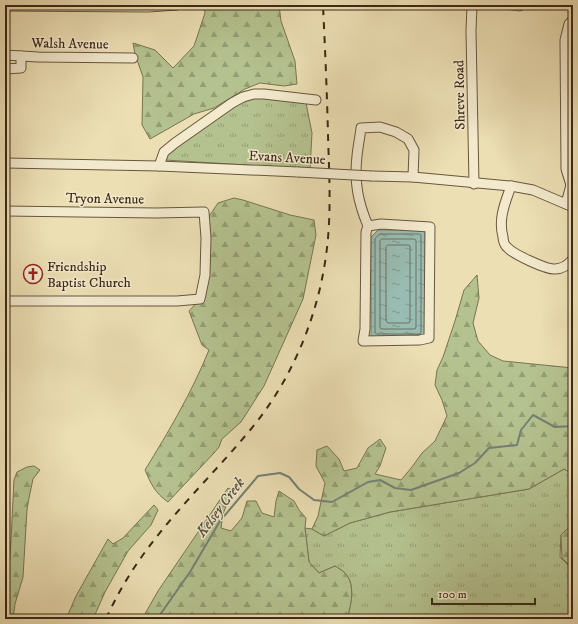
<svg xmlns="http://www.w3.org/2000/svg" width="578" height="624" font-family="'IM FELL DW Pica',serif">
<style>
.grass{fill:url(#grass-tufts);stroke:#787552}
.forest{fill:url(#forest-firs);stroke:#787552}
.water{fill:url(#water-ripples);stroke:#748174}
.lines{fill:none;stroke-linecap:round;stroke-linejoin:round}
.shore{stroke:#6a7264;stroke-width:1}
.stream{stroke:#748174;stroke-width:2}
.minor-casing{stroke:#68563e;stroke-width:11}
.minor{stroke:#f3eace;stroke-width:9}
.rail{stroke:#3c2816;stroke-width:2;stroke-dasharray:7 7;stroke-linecap:butt}
.minor-bridge-casing{stroke:#68563e;stroke-width:11;stroke-linecap:butt}
.minor-bridge{stroke:#f3eace;stroke-width:9}
.labels{text-anchor:middle;stroke-width:3;stroke-linejoin:round;paint-order:stroke}
.street-label{font-size:14px;fill:#3c2816;stroke:#f3eace}
.poi-label{font-size:14px;fill:#3c2816;stroke:#f3eace;text-anchor:start}
.water-label{font-size:15px;font-style:italic;fill:#534d3d;stroke:#f3eace}
</style>
<defs>
<pattern id="grass-tufts" width="24" height="20" patternUnits="userSpaceOnUse"><rect width="24" height="20" fill="#b4c28f"/><path d="M3 7l-1-3M5 7V3M7 7l1-3M15 17l-1-3M17 17v-4M19 17l1-3" fill="none" stroke="#949e74"/></pattern>
<pattern id="forest-firs" width="22" height="20" patternUnits="userSpaceOnUse"><rect width="22" height="20" fill="#b4c28f"/><path d="M5 1l3.5 6h-7zM16 11l3.5 6h-7z" fill="#949e74"/></pattern>
<pattern id="water-ripples" width="26" height="14" patternUnits="userSpaceOnUse"><rect width="26" height="14" fill="#99bcb2"/><path d="M2 4q2-2 4 0t4 0M15 11q2-2 4 0t4 0" fill="none" stroke="#7e9990"/></pattern>
</defs>
<rect width="100%" height="100%" fill="#ecdfb4"/>
<filter id="stains"><feTurbulence type="fractalNoise" baseFrequency=".005" numOctaves="4"/><feColorMatrix values="0 0 0 0 .2 0 0 0 0 .09 0 0 0 0 .02 0 0 0 .5 -.17"/></filter>
<radialGradient id="worn" r=".72"><stop offset=".6" stop-color="#630" stop-opacity="0"/><stop offset="1" stop-color="#630" stop-opacity=".3"/></radialGradient>
<g class="grass">
<path d="M253 96 306 103 312 133 310 169 165 160 167 155 235 104Z"/>
<path d="M564 469 573 474V524L561 535 560 557 573 570V619H347C351 605 356 585 345 573 342 570 338 568 335 566L319 573 309 562 305 528 312 529 324 536 350 523 390 512 529 489Z"/>
</g>
<g class="forest">
<path d="M204 5H279L281 21 295 61 297 84 284 86 260 83 245 89 214 108 194 114 150 139 142 125 143 77 135 54 133 43 155 50 173 68 194 46 205 13Z"/>
<path d="M490 5H538L520 11 488 7Z"/>
<path d="M234 198 243 200 290 215 314 220 316 235 303 299 264 386 241 422 222 439 219 447 214 453 168 502C155 493 151 484 145 470 169 431 192 392 209 350L202 345 189 311 200 299 207 287 209 257 206 221 218 203Z"/>
<path d="M477 275 479 298 473 323 478 341 490 355 503 361 573 368V474L564 469 529 489 390 512 350 523 324 536 312 529 318 516 325 483 316 466 317 450 327 446 339 459 344 471 357 468 368 448 380 439 386 448 380 466 375 474 401 480 412 467 422 453 435 441 447 416 442 400 435 385 437 370 443 357 455 321 464 290Z"/>
<path d="M34 466 40 470 33 479 29 498 27 510 23 577 15 604 13 619H5V600L8 585 11 540 14 480 17 472 27 467Z"/>
<path d="M228 488 232 490 223 514 221 528 231 531 242 518 247 501H256L262 513 274 517 276 501 279 491 294 501 299 510 306 518 305 528 309 562 319 573 335 566C338 568 342 570 345 573 356 585 351 605 347 619H142L158 591Z"/>
<path d="M154 505 158 510 151 525 128 551 105 592 93 619H66L76 596 108 539 113 544 123 538Z"/>
<path d="M573 524V569L562 558 561 535Z"/>
</g>
<path class="water" d="M378 230H425V338H371V237Z"/>
<g class="lines">
<g class="shore">
<path d="M380 234H419L421 235V332L420 334H377L375 333V239Z"/>
<path d="M382 239H414L416 240V327L415 329H382L380 328V241Z"/>
<path d="M388 245H408L410 246V321L409 323H388L386 321V247Z"/>
</g>
<path class="stream" d="M157 619 190 572 220 521 258 476 280 473 289 477 299 489 314 500 332 502 368 482 380 480 395 488 411 490 459 473 475 463 489 448 517 445 521 430 533 415 555 427 573 426"/>
<defs>
<g id="minor">
<path d="M472 5 471 31 474 184"/>
<path d="M5 6 148 7 177 5"/>
<path d="M5 55 38 57 133 58"/>
<path d="M5 69 21 68V56"/>
<path d="M5 163 159 166 298 172"/>
<path d="M159 166 164 152 175 143 232 103 243 97 254 94H264L316 100"/>
<path d="M372 176 413 177 511 186 533 190 573 207"/>
<path d="M571 185 566 169 565 40 569 24 573 20"/>
<path d="M511 186C505 203 498 219 503 237 503 241 505 246 508 248 513 254 547 270 555 269 563 269 568 265 573 259"/>
<path d="M566 204 571 185 573 186"/>
<path d="M5 211 156 213 204 212 206 238 205 275 200 299 177 301H5"/>
<path d="M368 226 366 232 365 329 363 341 420 340 429 338 430 227 381 224 368 226C358 202 354 182 357 156 358 146 360 137 361 128L380 127 396 132 408 139 414 150 413 177"/>
</g>
</defs>
<use href="#minor" class="minor-casing"/>
<use href="#minor" class="minor"/>
<path class="rail" d="M106 619C141 540 198 493 251 429 295 376 322 307 328 238 331 204 329 169 328 135 327 92 325 48 323 5"/>
<defs>
<path id="minor-bridge" d="M298 172 372 176"/>
</defs>
<use href="#minor-bridge" class="minor-bridge-casing"/>
<use href="#minor-bridge" class="minor-bridge"/>
</g>
<defs>
<symbol id="church-ring" viewBox="-11 -11 22 22"><circle r="9.5" fill="#f3eace" stroke="#8f2418" stroke-width="1.5"/><path d="M-1.2-6h2.4v3.5h3.3v2.4h-3.3V6h-2.4V-.1h-3.3v-2.4h3.3Z" fill="#8f2418"/></symbol>
</defs>
<g fill-rule="evenodd">
<use href="#church-ring" x="22" y="263" width="22" height="22"/>
</g>
<g class="labels">
<g class="street-label">
<text transform="translate(70 43) rotate(1)" y="5">Walsh Avenue</text>
<text transform="translate(459 95) rotate(-91)" y="5">Shreve Road</text>
<text transform="translate(287 157) rotate(3)" y="5">Evans Avenue</text>
<text transform="translate(105 198) rotate(1)" y="5">Tryon Avenue</text>
</g>
<g class="poi-label">
<text x="47" y="271">Friendship<tspan x="47" dy="16">Baptist Church</tspan></text>
</g>
<g class="water-label">
<text transform="translate(220 507) rotate(-53)" y="5">Kelsey Creek</text>
</g>
</g>
<rect width="578" height="624" fill="none" stroke="#ecdfb4" stroke-width="20"/>
<rect x="6" y="6" width="566" height="612" fill="none" stroke="#3c2816" stroke-width="2"/>
<rect x="10" y="10" width="558" height="604" fill="none" stroke="#3c2816"/>
<path d="M432 598v6h103v-6" fill="none" stroke="#3c2816" stroke-width="2"/>
<text x="438" y="598" font-size="12" fill="#3c2816" stroke="#f3eace" stroke-width="3" paint-order="stroke">100 m</text>
<rect width="100%" height="100%" filter="url(#stains)"/>
<rect width="100%" height="100%" fill="url(#worn)"/>
</svg>
